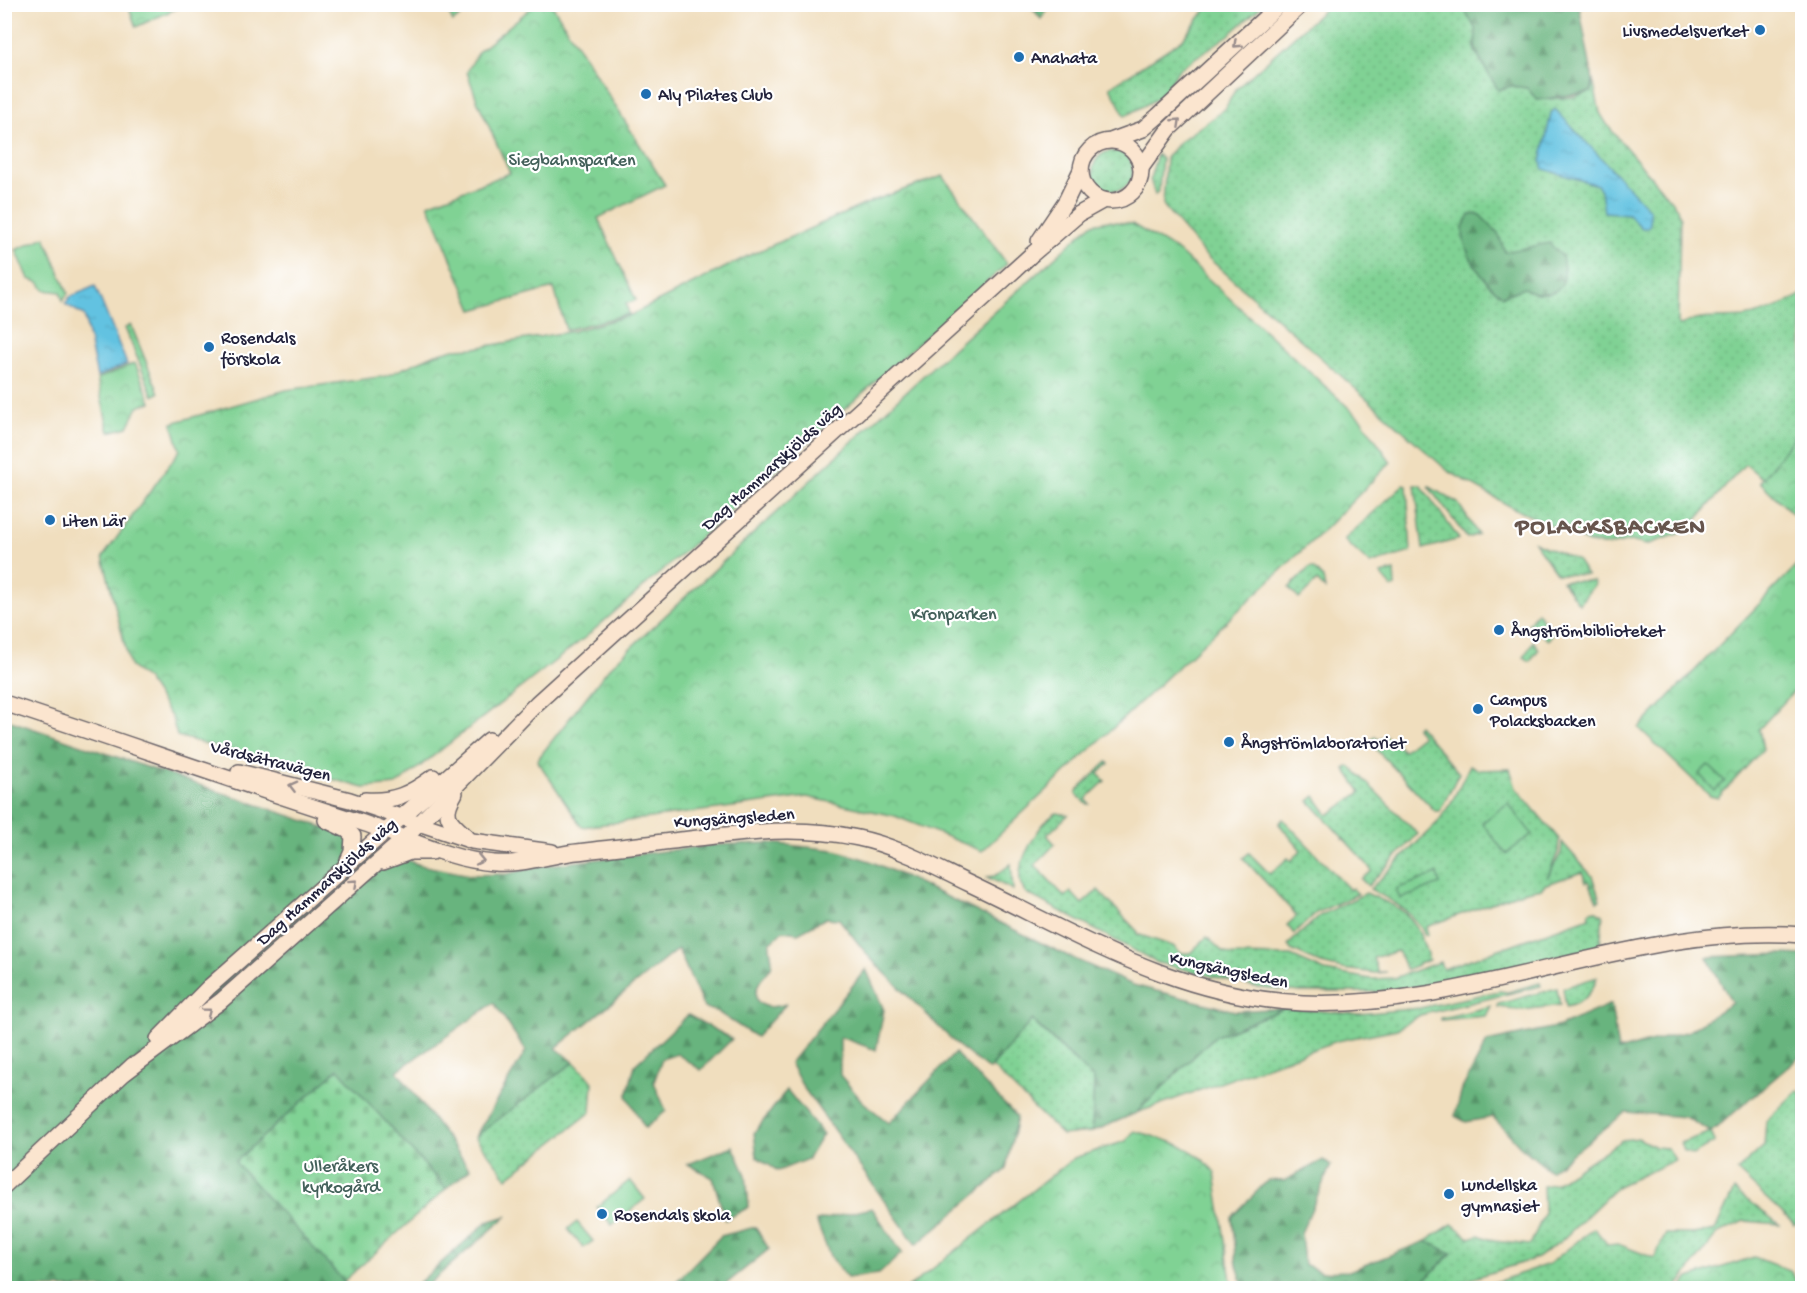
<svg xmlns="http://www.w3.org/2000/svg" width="1807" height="1293" font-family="'Gochi Hand',sans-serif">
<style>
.grass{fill:url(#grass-dots);stroke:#517a68;stroke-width:1.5}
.forest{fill:url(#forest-firs);stroke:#456b5c;stroke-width:1.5}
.cemetery{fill:url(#cemetery-stones);stroke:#517a68;stroke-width:1.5}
.park{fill:url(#park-crowns);stroke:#517a68;stroke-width:1.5}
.pitch{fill:#80d294;stroke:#517a68;stroke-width:1.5}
.water{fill:url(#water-ripples);stroke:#42728e;stroke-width:1.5}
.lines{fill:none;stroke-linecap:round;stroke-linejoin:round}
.secondary-casing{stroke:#6a6469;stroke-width:18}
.secondary{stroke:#fbe5cf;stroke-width:15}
.oneway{stroke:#998d8c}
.poi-dot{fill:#1f6fb2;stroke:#fff;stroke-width:2}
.labels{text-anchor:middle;stroke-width:4.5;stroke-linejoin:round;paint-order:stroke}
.poi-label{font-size:18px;fill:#22223b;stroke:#fff;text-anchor:start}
.park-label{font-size:18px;fill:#43605a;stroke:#fff}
.street-label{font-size:18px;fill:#22223b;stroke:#fff}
.district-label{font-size:24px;font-weight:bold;letter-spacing:1.5px;fill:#67554d;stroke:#fff}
</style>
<defs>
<pattern id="grass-dots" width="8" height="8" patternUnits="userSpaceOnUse" patternTransform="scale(1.5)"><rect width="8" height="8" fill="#80d294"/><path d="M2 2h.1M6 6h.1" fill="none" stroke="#6eb480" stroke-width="1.8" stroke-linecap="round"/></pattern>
<pattern id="forest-firs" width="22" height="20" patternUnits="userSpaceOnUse" patternTransform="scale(1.5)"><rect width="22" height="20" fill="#68b47e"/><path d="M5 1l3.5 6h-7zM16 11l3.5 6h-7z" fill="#559268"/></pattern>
<pattern id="cemetery-stones" width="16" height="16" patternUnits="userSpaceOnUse" patternTransform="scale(1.5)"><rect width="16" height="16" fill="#80d294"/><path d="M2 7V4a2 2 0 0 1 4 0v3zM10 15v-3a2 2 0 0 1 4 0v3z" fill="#6eb480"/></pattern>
<pattern id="park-crowns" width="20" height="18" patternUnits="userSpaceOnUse" patternTransform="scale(1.5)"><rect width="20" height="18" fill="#80d294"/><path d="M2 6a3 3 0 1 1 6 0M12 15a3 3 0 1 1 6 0" fill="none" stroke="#6eb480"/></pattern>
<pattern id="water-ripples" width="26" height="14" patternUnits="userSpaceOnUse" patternTransform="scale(1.5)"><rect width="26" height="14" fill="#62c2e1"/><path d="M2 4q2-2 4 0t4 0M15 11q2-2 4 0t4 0" fill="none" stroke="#55a6c2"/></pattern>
</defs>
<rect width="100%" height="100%" fill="#fff"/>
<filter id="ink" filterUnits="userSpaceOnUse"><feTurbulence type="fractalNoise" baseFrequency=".0167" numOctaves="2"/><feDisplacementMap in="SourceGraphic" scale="12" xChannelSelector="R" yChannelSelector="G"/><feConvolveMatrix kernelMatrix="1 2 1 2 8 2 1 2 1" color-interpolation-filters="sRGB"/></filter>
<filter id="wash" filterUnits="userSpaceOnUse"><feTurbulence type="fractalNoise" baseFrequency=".008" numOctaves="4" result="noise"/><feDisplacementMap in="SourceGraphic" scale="24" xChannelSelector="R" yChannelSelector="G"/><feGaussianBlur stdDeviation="1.35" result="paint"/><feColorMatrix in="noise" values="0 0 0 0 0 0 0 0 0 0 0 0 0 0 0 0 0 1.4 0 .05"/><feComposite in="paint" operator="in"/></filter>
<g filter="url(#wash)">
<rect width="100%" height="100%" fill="#f0debe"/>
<g class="grass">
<path d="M1209 5H1263L1229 35 1179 69 1162 96 1125 116 1110 87 1182 40Z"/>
<path d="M1329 5H1462L1476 30 1475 51 1512 86 1527 88 1537 100 1573 97 1591 92 1593 80 1600 113 1608 126 1677 208 1680 218 1678 326C1700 315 1721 319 1744 317 1763 314 1787 304 1802 294V427L1763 479 1745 464 1687 531 1646 545 1630 541 1609 546 1589 543 1513 508 1448 471 1204 254 1163 205 1166 158 1179 142 1225 109 1235 90Z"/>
<circle cx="1113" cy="171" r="20"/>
<path d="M1157 154 1162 159 1159 190 1155 195 1150 179Z"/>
<path d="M131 325 159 393 153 396 125 328Z"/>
<path d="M1404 484 1407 485 1411 552 1370 564 1344 540Z"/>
<path d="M1415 485H1421L1459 539 1423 549Z"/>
<path d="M1428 486 1458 503 1478 534 1467 538Z"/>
<path d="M1534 542 1577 560 1587 575 1557 574Z"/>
<path d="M1309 568H1313L1323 578 1325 589 1317 581 1299 599 1289 588Z"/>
<path d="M1394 571 1395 586 1392 588 1381 574Z"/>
<path d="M1562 581H1593L1595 584 1579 604Z"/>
<path d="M1537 612 1553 633 1548 640 1528 624Z"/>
<path d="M1533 641 1539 649 1530 661 1524 657Z"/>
<path d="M1418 725 1459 773 1440 811H1435L1369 742 1375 737 1379 740 1386 736 1391 744 1395 742 1403 751 1422 736 1416 727Z"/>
<path d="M1107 762 1109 764 1098 774 1105 781 1086 799 1090 804H1087L1076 794 1077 791Z"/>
<path d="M1470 765 1479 770 1510 769 1516 788 1559 839 1558 852 1547 878 1561 853 1562 842 1592 876 1600 900 1597 901 1589 881 1586 882 1582 872 1544 885 1542 888 1522 892 1426 927 1428 934 1425 935C1413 911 1392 901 1370 889L1438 822 1452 801Z"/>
<path d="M1350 766 1418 834 1368 886 1361 879 1372 871 1366 863 1309 801 1315 796 1328 815 1361 792 1345 769Z"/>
<path d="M1057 813 1068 815 1047 835 1055 844 1035 865 1065 897 1071 892 1082 904 1098 890 1138 932 1137 934 1173 946 1181 953H1190L1207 937 1223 952 1231 955 1291 956 1325 971 1371 979 1394 978 1440 962 1443 969 1590 917 1589 912 1595 910 1603 915 1600 947 1444 983 1377 992H1301L1260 988 1158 963 1026 893C1023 889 1020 885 1020 880 1017 862 1040 821 1057 813Z"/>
<path d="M1283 819 1350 890 1352 888 1358 894 1316 913 1294 934 1287 925 1297 916 1243 858 1249 853 1270 874 1288 858 1291 861 1301 850 1279 824Z"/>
<path d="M1011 864 1013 890 987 877 995 876Z"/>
<path d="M1366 893C1411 913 1414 914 1429 960L1406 970 1398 951 1373 958 1378 972H1387L1375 973 1342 969 1321 964 1291 950 1288 945 1319 916Z"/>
<path d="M1597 977C1593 994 1583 1003 1566 1007L1563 988Z"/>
<path d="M1540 983 1541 986 1420 1015 1397 1029 1337 1041 1136 1113 1214 1037 1285 1008 1359 1014 1420 1008 1499 991 1508 992Z"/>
<path d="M1557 988 1560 1005 1523 1010 1498 1007V1004Z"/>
<path d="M1491 1006 1486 1016 1441 1020V1018Z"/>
<path d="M1031 1020 1094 1079 1092 1132 1062 1135 992 1067Z"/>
<path d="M574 1062 593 1082 591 1112 507 1178 475 1137Z"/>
<path d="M1798 1090 1802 1095V1223L1795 1225 1737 1171 1764 1146 1766 1121Z"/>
<path d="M1711 1132 1715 1142 1693 1155 1683 1151 1680 1143Z"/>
<path d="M1638 1138 1655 1147 1668 1148 1675 1160 1618 1186 1561 1241 1537 1258 1442 1288H1416L1451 1254 1426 1241 1452 1224 1470 1238 1479 1235 1494 1241 1530 1245 1544 1214 1543 1186 1556 1183 1622 1140Z"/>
<path d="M1734 1190 1779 1224 1744 1221 1718 1233 1676 1288H1478L1549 1264 1594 1228 1608 1245 1618 1244 1654 1258 1666 1234H1693L1715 1230Z"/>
</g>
<g class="forest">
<path d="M1030 5H1051L1041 19Z"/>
<path d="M1462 5H1579L1593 80 1591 92 1537 100 1527 88 1512 86 1498 90 1475 51 1476 30Z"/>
<path d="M1479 214 1498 233 1505 252 1549 243 1562 256C1563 263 1565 270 1564 277 1562 297 1537 296 1524 288L1503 296C1485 284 1461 252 1463 228 1464 224 1468 219 1470 215Z"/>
<path d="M5 719 326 828 420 865 470 875 507 874 541 866 714 845 769 843 835 850 870 861 908 878 1068 956 1133 985 1235 1011 1285 1008 1214 1037 1136 1113 1092 1132 1094 1079 1032 1020 989 1070 957 1045 870 958 839 919 826 918 798 933 783 931 770 943C769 951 774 959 771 967 768 973 762 977 759 983 748 1007 769 1010 786 1004L756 1037 716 1011 704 1008 678 949 556 1048 574 1062 475 1137 526 1051 494 1003 397 1071 470 1169 446 1189 338 1069 236 1161 350 1288H5Z"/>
<path d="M1783 954 1802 955V1055L1711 1132 1685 1117 1626 1112 1550 1171 1520 1146 1493 1117 1466 1122 1455 1116 1462 1089 1487 1042 1560 1026 1611 1004 1618 1051 1689 1031 1732 1003 1707 957Z"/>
<path d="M866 969 884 1010 876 1050 840 1037V1075L862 1101 889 1123 955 1053 1017 1117 1006 1169 916 1245 803 1087 790 1063Z"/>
<path d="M688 1015 732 1039 701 1070 677 1054 662 1059 654 1082 666 1111 645 1128 627 1096 635 1065Z"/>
<path d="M787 1090 823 1134 808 1159 778 1171 757 1157 754 1133Z"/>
<path d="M733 1146 746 1175 749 1207 725 1220 713 1178 688 1164Z"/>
<path d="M1323 1160 1331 1165 1301 1233 1304 1264 1321 1272 1349 1271 1426 1241 1452 1253 1416 1288H1244L1237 1265 1232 1217 1268 1180 1284 1181Z"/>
<path d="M872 1208 902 1253 879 1274 847 1278 831 1258 816 1221Z"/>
<path d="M507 1216 424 1288H413L487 1222Z"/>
<path d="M755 1227 769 1249 721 1288H670L721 1236Z"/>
</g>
<path class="cemetery" d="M338 1069 446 1189 344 1281 235 1162Z"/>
<g class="park">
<path d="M536 4 552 5 665 185 598 218 636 300 626 304 629 314 566 330 554 288 473 310 428 204 510 173 477 100 467 72 478 52Z"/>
<path d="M128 5V4L184 5 136 27Z"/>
<path d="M445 5H474L453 22Z"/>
<path d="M943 176 1007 264 724 517 587 636 396 785 364 788 177 736 172 718 147 680 130 666 103 557 180 450 172 423 286 390 386 376 436 354 454 349 475 348 573 331 631 315 750 255 875 200Z"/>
<path d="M1108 221 1132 224 1179 252 1362 420 1391 462 1326 528 982 851 895 816 807 797 582 827 537 760 609 668 927 372 1092 224Z"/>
<path d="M135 363 151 402 138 407 128 427 109 432 97 379Z"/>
<path d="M1802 427V523L1760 482Z"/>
<path d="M1802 560V689L1797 688 1759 729 1763 749 1718 798 1710 796 1639 728Z"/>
<path d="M1134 1131C1164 1139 1197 1146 1215 1173L1232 1288H908L1074 1158 1126 1141Z"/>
<path d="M1754 1257 1790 1271 1802 1288H1681L1689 1278Z"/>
</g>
<g class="pitch">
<path d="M45 237 68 293 63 301 60 292 44 290 40 283 29 279 16 250Z"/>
<path d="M1708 765 1725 781 1715 791 1699 774Z"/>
<path d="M1508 803 1532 834 1506 854 1482 823Z"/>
<path d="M1437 874 1440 884 1400 899 1396 889Z"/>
<path d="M630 1180 645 1199 612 1225 597 1207Z"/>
<path d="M577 1222 593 1241 583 1248 568 1229Z"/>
</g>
<g class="water">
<path d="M1555 109 1650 210V224L1647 228H1642L1628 214 1604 212 1601 190 1597 185 1543 169 1541 162 1551 113Z"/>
<path d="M95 286 127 364 97 377 84 315 65 304 70 297Z"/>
</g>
</g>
<g filter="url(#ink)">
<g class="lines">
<defs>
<g id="secondary">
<path d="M1113 140 1143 129 1158 116 1280 4"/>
<circle cx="1111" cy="171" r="30"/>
<path d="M1141 168 1169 129 1302 4"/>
<path d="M1039 241 1066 201 1081 170"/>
<path d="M4 703C123 742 241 784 360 822 404 836 448 860 494 863 520 865 544 857 569 853 606 848 643 845 680 840 740 833 798 825 858 838 897 846 934 867 970 884 1080 936 1177 997 1303 1003 1475 1010 1635 922 1802 935"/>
<path d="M239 772 350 800 472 841 552 852"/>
<path d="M455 793C441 816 449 821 467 837"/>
<path d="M365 800C394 802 410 794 433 777"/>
<path d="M326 820 347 830 353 836 352 852 346 865"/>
<path d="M383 862 410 852H432"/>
<path d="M158 1039 208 988 489 740"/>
<path d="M126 1072 221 1001 405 838 537 703 1030 256 1079 214 1104 200"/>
<path d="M4 1186 133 1065"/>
</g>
</defs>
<use href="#secondary" class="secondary-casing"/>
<use href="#secondary" class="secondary"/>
</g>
<defs><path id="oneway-chevron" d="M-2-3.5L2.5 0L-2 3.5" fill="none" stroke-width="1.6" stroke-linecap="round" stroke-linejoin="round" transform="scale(1.5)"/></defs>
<g class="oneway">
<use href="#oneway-chevron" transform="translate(1237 44) rotate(137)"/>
<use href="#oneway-chevron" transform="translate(1177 122) rotate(-43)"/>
<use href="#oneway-chevron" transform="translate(293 786) rotate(-166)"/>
<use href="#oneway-chevron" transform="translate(480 860) rotate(12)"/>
<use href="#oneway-chevron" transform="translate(354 883) rotate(-42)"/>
<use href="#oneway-chevron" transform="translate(207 1012) rotate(-37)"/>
</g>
</g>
<g class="poi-dot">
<circle cx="1760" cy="30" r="6"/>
<circle cx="1019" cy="57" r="6"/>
<circle cx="646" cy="94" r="6"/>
<circle cx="209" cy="347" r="6"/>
<circle cx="50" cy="520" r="6"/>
<circle cx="1499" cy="630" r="6"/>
<circle cx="1478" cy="709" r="6"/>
<circle cx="1229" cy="742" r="6"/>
<circle cx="1449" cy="1194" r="6"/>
<circle cx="602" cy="1214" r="6"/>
</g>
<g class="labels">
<g class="poi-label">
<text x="1748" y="36" text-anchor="end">Livsmedelsverket</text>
<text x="1031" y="63">Anahata</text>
<text x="658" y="100">Aly Pilates Club</text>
<text x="221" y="343">Rosendals<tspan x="221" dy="21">förskola</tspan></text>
<text x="62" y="526">Liten Lär</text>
<text x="1511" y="636">Ångströmbiblioteket</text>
<text x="1490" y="705">Campus<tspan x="1490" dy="21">Polacksbacken</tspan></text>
<text x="1241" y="748">Ångströmlaboratoriet</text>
<text x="1461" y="1190">Lundellska<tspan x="1461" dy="21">gymnasiet</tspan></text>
<text x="614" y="1220">Rosendals skola</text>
</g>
<g class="park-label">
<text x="572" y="165">Siegbahnsparken</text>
<text x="954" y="619">Kronparken</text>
<text x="341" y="1171">Ulleråkers<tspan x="341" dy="21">kyrkogård</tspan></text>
</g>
<g class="street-label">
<text transform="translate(771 466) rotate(-42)" y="6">Dag Hammarskjölds väg</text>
<text transform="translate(271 760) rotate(14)" y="6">Vårdsätravägen</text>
<text transform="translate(734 817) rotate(-4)" y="6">Kungsängsleden</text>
<text transform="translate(326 881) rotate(-42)" y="6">Dag Hammarskjölds väg</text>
<text transform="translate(1229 969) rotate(12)" y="6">Kungsängsleden</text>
</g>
<g class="district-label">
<text x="1611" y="533">POLACKSBACKEN</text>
</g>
</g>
<rect width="1807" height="1293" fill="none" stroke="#fff" stroke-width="24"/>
</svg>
